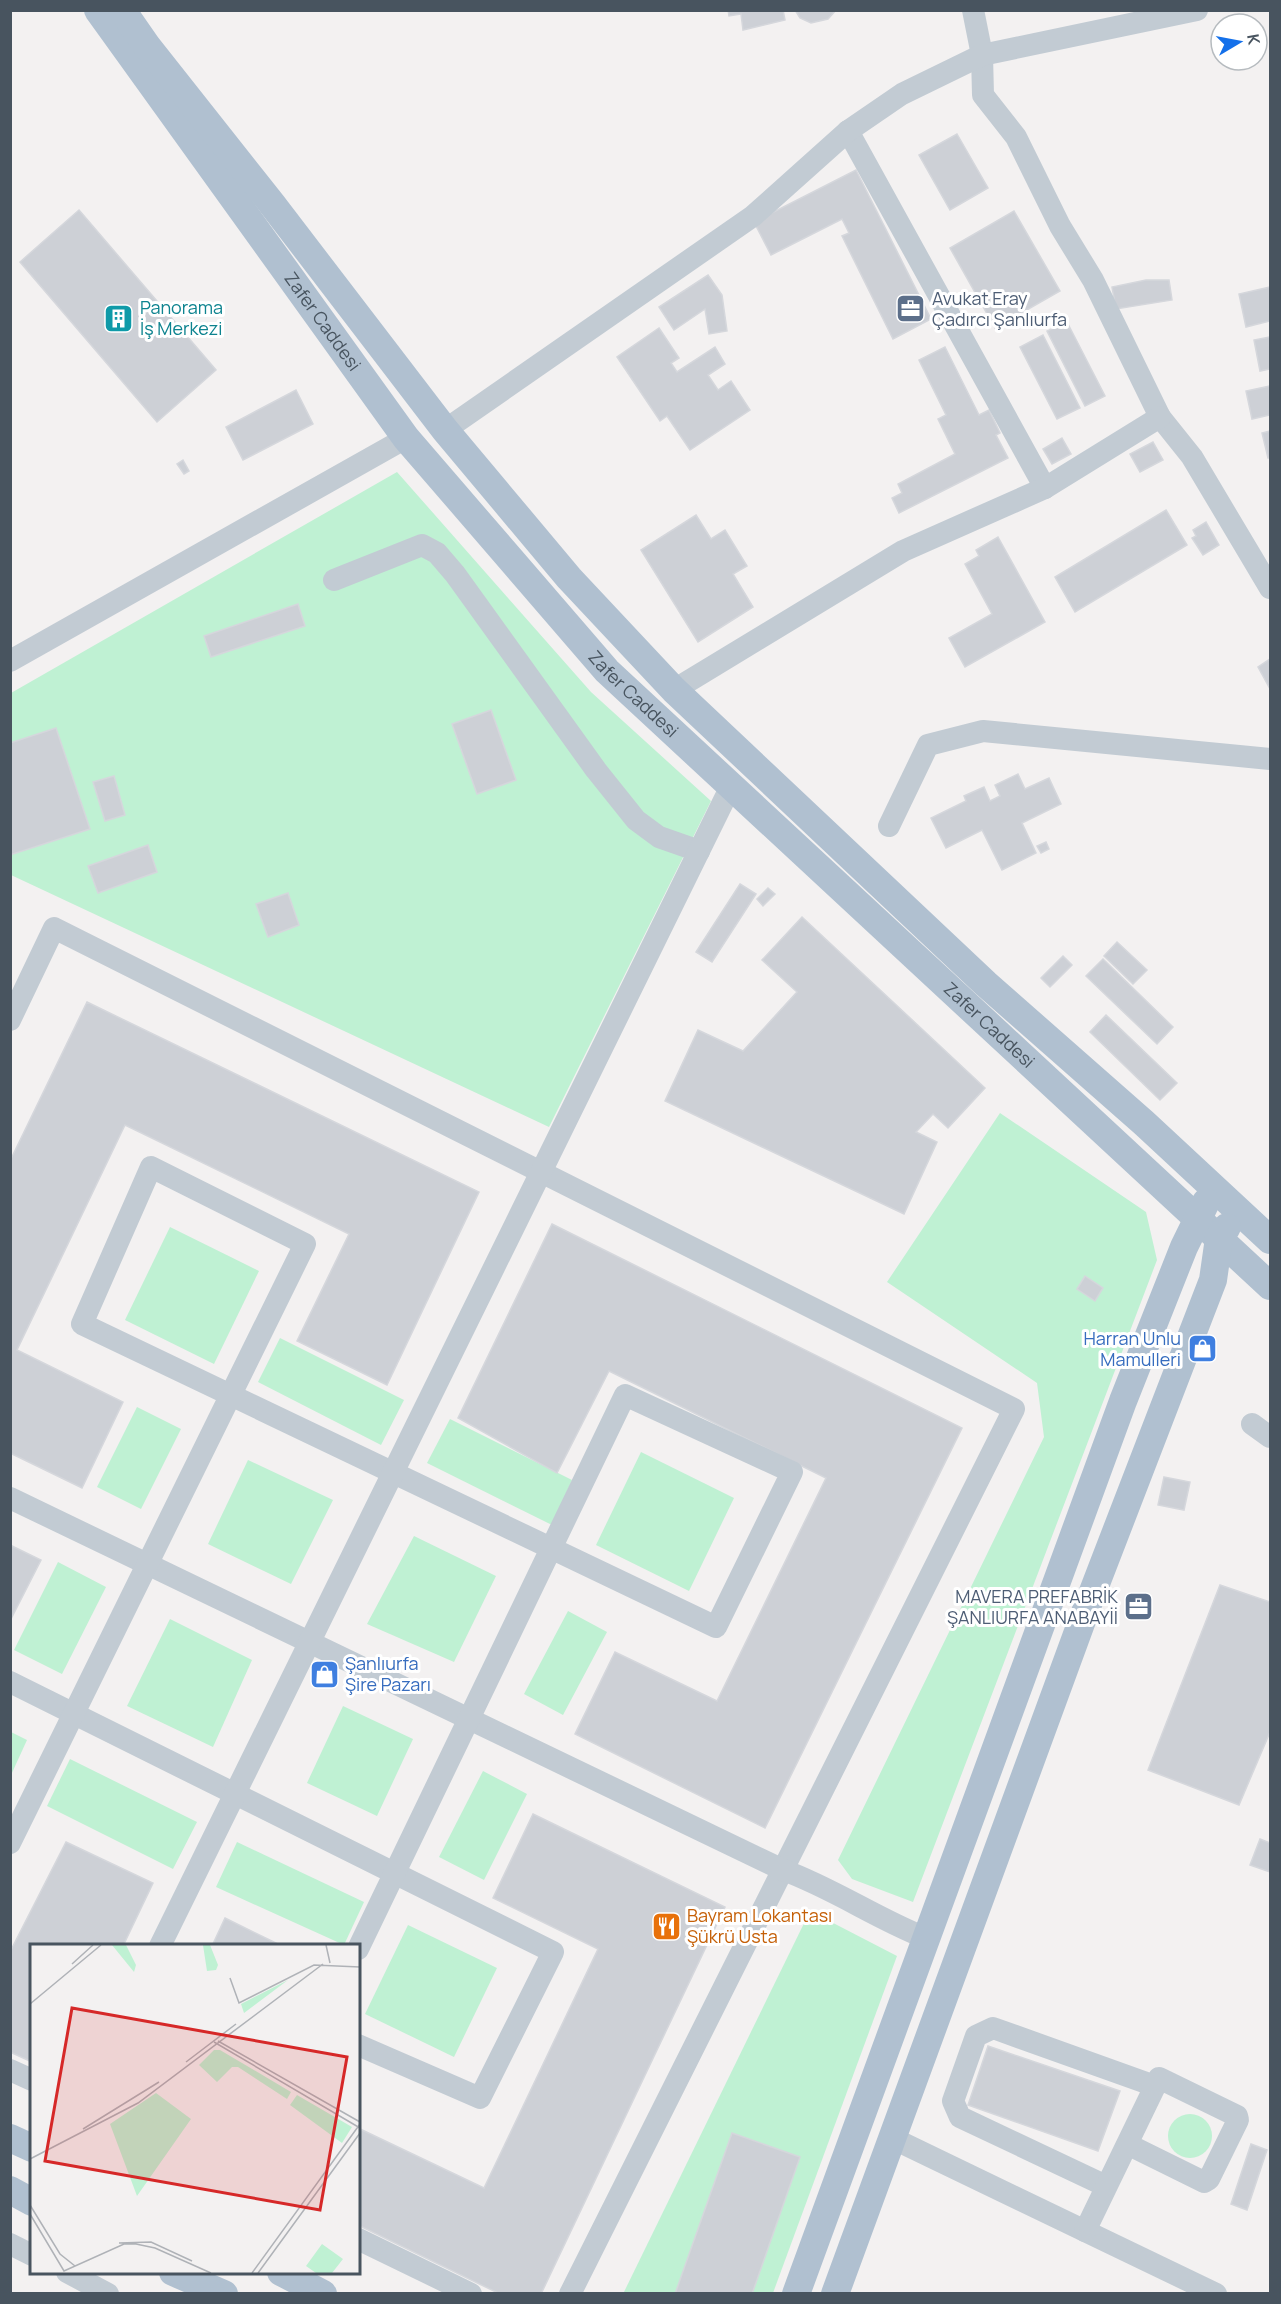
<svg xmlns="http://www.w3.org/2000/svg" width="1281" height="2304" font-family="Manrope,sans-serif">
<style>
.green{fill:#bff1d3}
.building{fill:#cdd0d6;stroke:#d5d7dc;stroke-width:1.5}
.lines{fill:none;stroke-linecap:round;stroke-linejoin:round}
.minor{stroke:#c2cbd3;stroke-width:22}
.major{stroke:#b0c0d0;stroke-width:28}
.labels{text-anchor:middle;stroke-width:6;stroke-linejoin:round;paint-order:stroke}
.service-label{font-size:18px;fill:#4e5e75;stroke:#fff;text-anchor:start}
.culture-label{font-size:18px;fill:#0d838f;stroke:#fff;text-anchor:start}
.street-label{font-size:18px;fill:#48545f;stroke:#fff}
.shop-label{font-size:18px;fill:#366cbe;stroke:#fff;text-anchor:end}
.food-label{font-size:18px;fill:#c56008;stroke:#fff;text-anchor:start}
.inset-road{fill:none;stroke:#afb2b7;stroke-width:1.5}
.view{fill:#d62828;fill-opacity:0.15;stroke:#d62828;stroke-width:3}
.inset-edge{fill:none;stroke:#48545f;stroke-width:3}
</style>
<rect width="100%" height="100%" fill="#f3f1f1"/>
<g class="green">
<path d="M397 472 591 692 711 801 549 1127 11 875V693Z"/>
<path d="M1000 1113 1146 1212 1157 1260 913 1902 852 1879 838 1860 1044 1437 1037 1383 887 1282Z"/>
<path d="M170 1227 259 1271 214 1364 125 1320Z"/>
<path d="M280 1338 404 1400 381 1445 258 1382Z"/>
<path d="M137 1407 181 1429 141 1509 97 1487Z"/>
<path d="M450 1419 572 1480 552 1525 427 1463Z"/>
<path d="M641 1452 734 1498 689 1591 596 1545Z"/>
<path d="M248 1460 333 1500 291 1584 208 1544Z"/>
<path d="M414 1536 496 1576 454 1662 367 1624Z"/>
<path d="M58 1562 106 1587 62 1674 14 1650Z"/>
<path d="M568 1611 607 1632 563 1715 524 1694Z"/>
<path d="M170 1619 252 1660 213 1747 127 1706Z"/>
<path d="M343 1706 413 1739 377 1816 307 1783Z"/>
<path d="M11 1732 27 1740 11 1775Z"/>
<path d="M70 1759 197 1822 173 1869 47 1806Z"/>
<path d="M483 1771 527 1794 484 1880 439 1857Z"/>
<path d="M237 1842 364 1902 344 1945 216 1887Z"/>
<path d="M810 1911 897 1956 773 2293 623 2294Z"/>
<path d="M408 1925 497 1968 454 2057 365 2014Z"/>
<circle cx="1190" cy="2136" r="22"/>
</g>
<g class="building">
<path d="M728 10H783L785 20 743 30 741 14 729 16Z"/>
<path d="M795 10H836L828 19 811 23 800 18Z"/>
<path d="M957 134 988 188 950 210 919 155Z"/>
<path d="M856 170 931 319 893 339 842 236 849 233 842 219 771 255 754 222Z"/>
<path d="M79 210 216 370 157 422 20 262Z"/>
<path d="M1014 211 1060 291 995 328 950 248Z"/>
<path d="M708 275 722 295 727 331 709 334 705 309 674 330 659 307Z"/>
<path d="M1146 280H1169L1172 300 1116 309 1112 287Z"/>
<path d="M1270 287V321L1246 327 1239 294Z"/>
<path d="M1067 322 1105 396 1085 406 1047 331Z"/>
<path d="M659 328 679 358 671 363 677 372 715 347 725 364 708 375 718 390 731 381 750 410 690 450 667 416 660 421 617 357Z"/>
<path d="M1043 335 1080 408 1057 419 1020 347Z"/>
<path d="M1270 337V369L1260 371 1254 340Z"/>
<path d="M945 347 979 415 989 410 1000 433 996 435 1008 458 899 513 892 498 902 493 898 484 955 454 938 419 946 415 919 360Z"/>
<path d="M1270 386V415L1252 419 1246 391Z"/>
<path d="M296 390 313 424 243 460 226 427Z"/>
<path d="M1270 431V458H1268L1262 433Z"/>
<path d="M1062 438 1071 454 1052 464 1043 449Z"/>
<path d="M1153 442 1163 460 1140 472 1130 454Z"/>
<path d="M183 460 189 471 184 474 177 464Z"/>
<path d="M1166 510 1187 545 1075 612 1055 577Z"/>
<path d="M696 515 711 539 725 530 747 566 733 574 753 607 698 642 641 550Z"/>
<path d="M1206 522 1219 545 1203 555 1192 538 1196 536 1193 530Z"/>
<path d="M998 537 1045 622 965 667 949 638 992 614 965 564 979 556 976 550Z"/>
<path d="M298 604 305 626 211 657 204 636Z"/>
<path d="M1270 659V689L1258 667Z"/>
<path d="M491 710 516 780 477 794 452 724Z"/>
<path d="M56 728 90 829 10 855V743Z"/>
<path d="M1018 774 1025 789 1049 778 1061 804 1022 823 1036 853 1002 870 982 830 946 848 931 818 966 801 964 796 984 787 990 801 1000 796 995 785Z"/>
<path d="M114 776 125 815 105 821 93 782Z"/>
<path d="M1046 842 1049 849 1041 853 1037 846Z"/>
<path d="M148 845 157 872 98 893 88 866Z"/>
<path d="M740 884 756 894 712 962 696 952Z"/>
<path d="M768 888 775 894 763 906 757 899Z"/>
<path d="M288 893 299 925 268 937 256 904Z"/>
<path d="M802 917 985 1088 948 1128 933 1114 916 1132 937 1142 904 1214 665 1101 698 1030 743 1051 797 992 762 960Z"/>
<path d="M1117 942 1147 970 1133 984 1104 956Z"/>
<path d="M1063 956 1072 965 1050 987 1041 978Z"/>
<path d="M1103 959 1173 1027 1157 1044 1086 976Z"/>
<path d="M87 1002 479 1192 387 1385 297 1341 349 1234 125 1125 17 1350 123 1402 82 1488 10 1453V1161Z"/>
<path d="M1106 1015 1177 1083 1160 1100 1090 1032Z"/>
<path d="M552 1224 962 1428 765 1828 575 1734 615 1652 717 1701 826 1478 609 1371 557 1473 458 1418Z"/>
<path d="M1085 1276 1103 1288 1095 1301 1077 1289Z"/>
<path d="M1164 1477 1190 1482 1184 1510 1158 1505Z"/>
<path d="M10 1545 41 1560 10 1621Z"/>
<path d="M1220 1585 1270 1602V1732L1239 1805 1148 1770Z"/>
<path d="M533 1814 725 1907 541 2294H500L358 2225V2128L484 2188 598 1949 493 1898Z"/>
<path d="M1260 1839 1270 1843V1872L1250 1865Z"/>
<path d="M66 1842 153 1883 123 1946H32V2062L10 2052V1952Z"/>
<path d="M225 1918 282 1946H212Z"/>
<path d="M988 2046 1120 2091 1098 2151 968 2105Z"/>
<path d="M732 2133 800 2157 752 2294H675Z"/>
<path d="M1251 2144 1267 2150 1247 2210 1231 2204Z"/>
</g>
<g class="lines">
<g class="minor">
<path d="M973 10 982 55 983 95 1016 137 1060 226 1093 280 1160 417 1192 457 1270 588"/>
<path d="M848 131 1045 488"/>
<path d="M445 430 753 216 848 131 902 94 982 55 1197 10"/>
<path d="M334 580 422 545 437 553 455 574 596 770 636 820 659 837 699 851"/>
<path d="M10 661 406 438"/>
<path d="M674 690 903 551 1045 488 1160 417"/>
<path d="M889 826 928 745 983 731 1270 759"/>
<path d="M10 1020 54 928 1014 1409 570 2294"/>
<path d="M1252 1424 1270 1437"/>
<path d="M10 1498 783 1870C833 1888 877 1919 926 1938"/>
<path d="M10 1682 553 1952 480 2098 358 2045"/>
<path d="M10 1843C109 1644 207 1444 305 1244L151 1167 82 1324C293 1425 504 1526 716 1627L792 1472 625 1395 358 1949"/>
<path d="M160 1946 731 786"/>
<path d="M10 2070 32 2080"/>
<path d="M892 2138 1216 2294"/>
<path d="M1106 2186 960 2117 953 2101 976 2036 993 2028 1155 2086"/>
<path d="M1085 2231 1159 2078 1237 2116 1238 2120 1209 2179 1204 2182 1127 2144"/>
<path d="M358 2239 471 2294"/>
<path d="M10 2244 32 2255"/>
<path d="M67 2272 108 2294"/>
</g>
<g class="major">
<path id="s1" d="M98 10 406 438 607 671 1270 1286"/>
<path d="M122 10 147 46 272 204 445 430 569 578 674 690 986 984 1144 1123 1270 1240"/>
<path d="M10 2138 32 2148"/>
<path d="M10 2190 32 2202"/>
<path d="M173 2272 224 2294"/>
<path d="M281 2272 323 2294"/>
<path d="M796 2294 1123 1401 1184 1247 1206 1202"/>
<path d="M835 2294 1087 1607 1213 1280 1219 1238 1227 1227"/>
</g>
</g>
<defs>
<symbol id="office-square" viewBox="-11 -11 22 22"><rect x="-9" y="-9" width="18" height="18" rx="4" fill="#5c6f8a" stroke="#fff"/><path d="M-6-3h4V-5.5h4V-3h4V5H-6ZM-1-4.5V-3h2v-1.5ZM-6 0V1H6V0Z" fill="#fff"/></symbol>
<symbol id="building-square" viewBox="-11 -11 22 22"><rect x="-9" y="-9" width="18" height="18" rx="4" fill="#0f9aa8" stroke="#fff"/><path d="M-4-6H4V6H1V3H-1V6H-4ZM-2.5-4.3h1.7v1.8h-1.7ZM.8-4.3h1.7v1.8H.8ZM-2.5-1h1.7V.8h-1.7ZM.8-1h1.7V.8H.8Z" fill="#fff"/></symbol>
<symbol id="shop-square" viewBox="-11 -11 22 22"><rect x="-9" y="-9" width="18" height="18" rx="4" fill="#3f7fe0" stroke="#fff"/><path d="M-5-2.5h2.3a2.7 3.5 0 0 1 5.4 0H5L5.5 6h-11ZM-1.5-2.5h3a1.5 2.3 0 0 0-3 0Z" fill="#fff"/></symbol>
<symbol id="restaurant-square" viewBox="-11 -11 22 22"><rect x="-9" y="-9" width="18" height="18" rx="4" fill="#e8710a" stroke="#fff"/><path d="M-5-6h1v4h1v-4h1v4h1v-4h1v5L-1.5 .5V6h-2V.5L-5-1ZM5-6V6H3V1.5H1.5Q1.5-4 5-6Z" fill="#fff"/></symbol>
</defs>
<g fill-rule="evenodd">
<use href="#office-square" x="894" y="292" width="33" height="33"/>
<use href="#building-square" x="102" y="302" width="33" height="33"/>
<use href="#shop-square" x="1186" y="1332" width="33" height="33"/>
<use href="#office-square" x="1122" y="1590" width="33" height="33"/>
<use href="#shop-square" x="308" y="1658" width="33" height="33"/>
<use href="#restaurant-square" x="650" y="1910" width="33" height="33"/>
</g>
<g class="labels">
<g class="service-label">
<text x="932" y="305">Avukat Eray<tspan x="932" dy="21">Çadırcı Şanlıurfa</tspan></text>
<text x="1118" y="1603" text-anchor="end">MAVERA PREFABRİK<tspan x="1118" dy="21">ŞANLIURFA ANABAYİİ</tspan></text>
</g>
<g class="culture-label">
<text x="140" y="314">Panorama<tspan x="140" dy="21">İş Merkezi</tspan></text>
</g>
<g class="street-label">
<text dy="6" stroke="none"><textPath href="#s1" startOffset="384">Zafer Caddesi</textPath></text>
<text dy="6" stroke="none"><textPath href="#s1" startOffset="870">Zafer Caddesi</textPath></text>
<text dy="6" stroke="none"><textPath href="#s1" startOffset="1356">Zafer Caddesi</textPath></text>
</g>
<g class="shop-label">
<text x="1181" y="1345">Harran Unlu<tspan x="1181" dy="21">Mamulleri</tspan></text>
<text x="345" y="1670" text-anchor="start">Şanlıurfa<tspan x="345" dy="21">Şire Pazarı</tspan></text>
</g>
<g class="food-label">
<text x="687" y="1922">Bayram Lokantası<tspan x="687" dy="21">Şükrü Usta</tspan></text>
</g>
</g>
<g transform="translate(30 1944)">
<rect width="330" height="330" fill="#f3f1f1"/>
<path d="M82 1H96L106 21 104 28ZM173 1H180L188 21 186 26 177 27ZM258 36 214 69 211 60ZM184 106H190L261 148 257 155 208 123H202L187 138 169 121ZM126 149 161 175 107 252 80 180ZM267 151 322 183 312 199 260 161ZM292 300 313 315 302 329H286L276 322Z" fill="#bff1d3"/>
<path class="inset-road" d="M296 1 300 19M42 20 63 1M200 34 209 59 284 21 330 23M0 60 71 1M188 97 330 178M184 98 330 184M156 118 206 80M53 185 129 138M0 215 108 159 293 20M0 261 30 310 45 322M0 270 34 327 94 300H106L125 304 181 329M89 299 121 298 162 317M222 329 330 180M228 329 330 189"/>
<path class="view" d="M42 64 317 113 290 266 15 217Z"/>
<rect width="330" height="330" class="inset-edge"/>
</g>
<rect width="1281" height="2304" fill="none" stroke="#48545f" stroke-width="24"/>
<g transform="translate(1239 42) rotate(80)"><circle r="28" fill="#ffffff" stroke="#b6bbbf" stroke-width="1.5"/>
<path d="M0-4.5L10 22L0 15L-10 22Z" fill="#1470ea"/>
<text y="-9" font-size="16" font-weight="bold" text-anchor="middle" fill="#48545f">K</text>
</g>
</svg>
